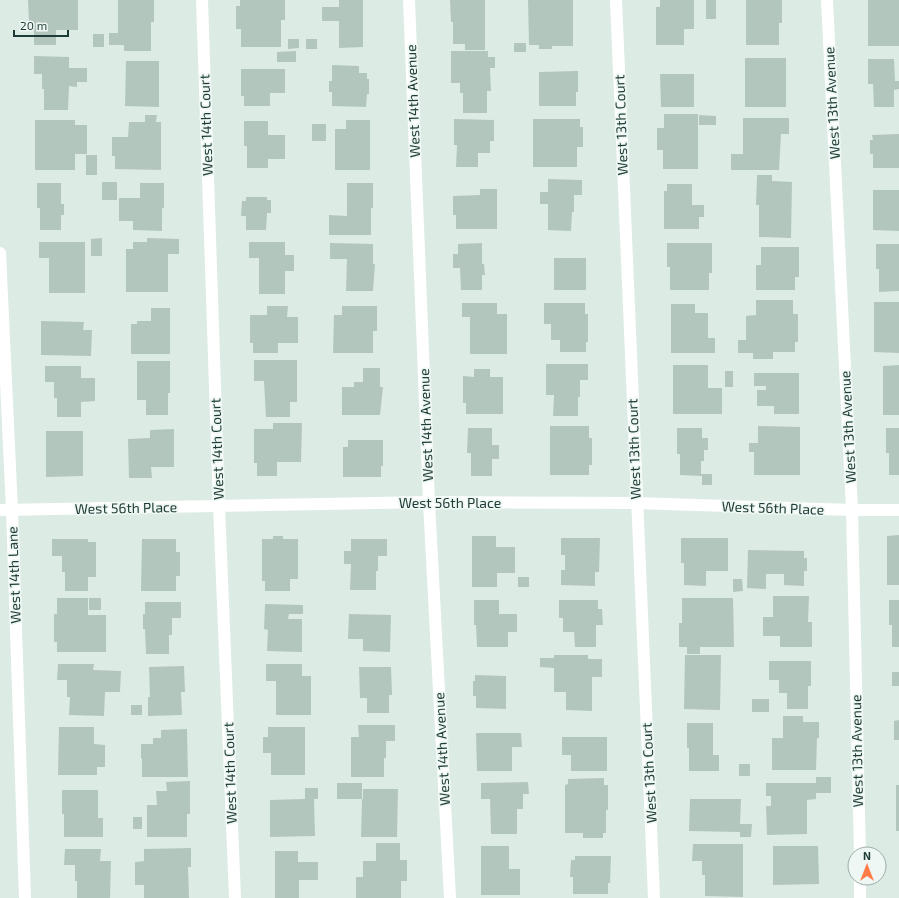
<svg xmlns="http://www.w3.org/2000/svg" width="899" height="898" font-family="'Exo 2',sans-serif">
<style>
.building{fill:#b3c6be}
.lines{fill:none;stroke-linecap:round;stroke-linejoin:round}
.minor{stroke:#fff;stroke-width:12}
.labels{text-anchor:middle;stroke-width:3.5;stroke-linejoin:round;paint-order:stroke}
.street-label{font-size:14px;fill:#1e3c35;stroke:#eef7f3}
</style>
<rect width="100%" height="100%" fill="#ddebe5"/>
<g class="building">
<path d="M28 0H78V30H56V45H34V23H29Z"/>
<path d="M118 0H154V22H151V51H124V45H109V33H118Z"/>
<path d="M240 0H285V20H281V47H241V29H236V6H240Z"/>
<path d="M339 0H363V47L339 48V21H322V7H339Z"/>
<path d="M450 0H485V50H465V44H453V22H451Z"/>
<path d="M528 0H573V46H552V49H539V45H529Z"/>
<path d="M660 0H694V29H684V45H656V7H660Z"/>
<rect x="706" y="0" width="10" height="19"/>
<path d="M746 0H782V23H779V45H746Z"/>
<rect x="868" y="0" width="31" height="46"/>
<rect x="93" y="34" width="11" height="13"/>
<path d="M288 39H299V48L288 49Z"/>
<rect x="306" y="39" width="11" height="10"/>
<rect x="514" y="43" width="12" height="9"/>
<path d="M296 51V62H277V52Z"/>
<path d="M451 51H488V57H495V68H490L491 91H487V113H463V93H460V83H451Z"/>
<path d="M34 56 69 57V68H87V82H77V87L69 86 68 110H44V89H42V74H34Z"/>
<rect x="745" y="58" width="41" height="49"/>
<path d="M868 59H894L895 81H899V89L894 90V107H874L873 84H868Z"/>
<path d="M126 61H159V107L125 106Z"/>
<path d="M332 65 359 66V73H367V79H369V94H367L366 107 332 106V92H329V81H332Z"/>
<path d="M241 69H285V93H270V106H244V96H241Z"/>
<path d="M578 71V92H576V106H539V72Z"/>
<path d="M660 74H694V107H661Z"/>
<path d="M664 114H698V169H663V150H657V128H664Z"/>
<path d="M145 115H157L156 122H161V170L115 169V156H112V137H128L129 122H145Z"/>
<path d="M699 115 716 116V125H699Z"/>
<path d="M743 118H789V134H781L779 170H731V154H743Z"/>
<path d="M454 119 494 120V141H490V153H478V167H456L457 145H454Z"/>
<path d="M533 119H580V127H583V147H577V167H533Z"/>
<path d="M35 120H75V125H87V154H75V170H35Z"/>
<path d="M346 120H370V170H335V129H346Z"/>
<path d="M244 121H268V135H285V159H268V168H247V146H244Z"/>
<rect x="312" y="124" width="14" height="17"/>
<path d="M899 134V168H873V154H870V140H873L872 135Z"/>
<rect x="86" y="155" width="11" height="20"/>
<path d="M757 175H772V181L792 182 791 238 759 237V205H756Z"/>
<path d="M548 179 582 180V195H574V212H572L571 231 548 230V204H540V192H548Z"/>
<rect x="102" y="182" width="15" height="18"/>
<path d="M37 183H61V204H64V215H61V230H40V208H37Z"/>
<path d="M140 183H164V208H162V231L133 230V221H119V198H140Z"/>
<path d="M347 183H373V208H371V235H329V215L347 216Z"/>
<path d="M667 184H692V205H704V217H699V229H664V191H667Z"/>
<path d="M480 189H497V229H456V215H453V196L480 195Z"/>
<path d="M873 190H899V231L873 230Z"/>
<path d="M246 197H267V200H271V213H267L266 230H246V216H241L242 201H246Z"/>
<path d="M102 238V256H91V239Z"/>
<path d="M147 238 179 239V254H168V292H126V249H133V242H147Z"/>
<path d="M39 242H85V293H49V258H39Z"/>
<path d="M249 242H285V255H294V271H285V294H259V258H249Z"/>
<path d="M330 243 373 244V264H375L373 291H346L347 259H330Z"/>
<path d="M482 243V264H484L485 275H482V290H461L460 268H453V254H458V244Z"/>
<path d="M667 243H712V273H709V290H670V267H667Z"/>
<path d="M876 244H899V291L879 292V269H876Z"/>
<path d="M761 247H799V277H795V290H756V265H761Z"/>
<rect x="554" y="258" width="32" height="32"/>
<path d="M756 300H793V314H798V342H795V352H773V359H753V353H738V340H746V316L756 315Z"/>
<path d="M874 302H899V353L874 352Z"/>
<path d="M462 303H497V314H507V354H470V317H462Z"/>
<path d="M544 303H585V314H588V342H586V352H560V340H551V324H544Z"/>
<path d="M671 304H695V313H708V338H715V353H671Z"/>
<path d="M267 306H288L287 317H298V343H278V353H253V343H250V315H267Z"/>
<path d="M342 306H377V331H373V353H333L334 315H342Z"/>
<path d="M151 308H170V354H131V324H137V321H151Z"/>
<path d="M41 321 84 322 83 330H92L91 356 41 355Z"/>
<path d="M254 360H297V402H290V417H266L264 381H254Z"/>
<path d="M137 361H170V393H168V415H146V400H137Z"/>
<path d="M546 364H588V380H580V397H578V416H553L554 395H546Z"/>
<path d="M673 365H708V388H722V414H673Z"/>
<path d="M899 365V415H883V366Z"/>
<path d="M45 366H81V378H95V401L81 402V417H57V398H54V382H45Z"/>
<path d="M363 368H380V387H383L380 415H342V387H354V382H363Z"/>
<path d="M474 369H490V377H503V414H466V403H463V376L474 377Z"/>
<rect x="725" y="371" width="8" height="16"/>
<path d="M754 373H799V414H774V406H757V390H766V386H754Z"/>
<path d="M273 423H302L301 462H277V476H257V463H254V429H273Z"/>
<path d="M550 426H589V438H592V465H589V475H550Z"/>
<path d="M758 426 800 427V475H754V452H749V443H758Z"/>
<path d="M468 428H492V445H499V459H492V476H471V453H467Z"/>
<path d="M677 428H702V438H708V450H704V461H701V474H712V485H702V476L680 475V454H677Z"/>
<path d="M886 428H899V475H889V453H886Z"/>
<path d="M174 429V467H151L152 478H129L128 439 150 438V430Z"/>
<path d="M46 431H83V476L46 477Z"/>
<path d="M348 440H383V466H381V477H343V447H348Z"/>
<path d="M899 535V585H887V536Z"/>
<path d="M273 536H283V539H298V579H290V591H265V581H262V539H273Z"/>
<path d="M472 536H496V547H515V573H497V587H472Z"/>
<path d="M561 538H600L599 572H595V586L561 585V570H565V555H561Z"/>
<path d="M681 538H728V571H706V586L684 585V563H681Z"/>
<path d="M52 539H88V542H96V577H88V591H65V572H62V556H52Z"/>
<path d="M142 539H176V552H180V576H176V591H141Z"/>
<path d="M351 539H387V556H378V571H376V590H350L351 564H344V551H351Z"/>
<path d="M748 550 804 551V558H807V571H804V586L784 585V574H766V589L747 588Z"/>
<rect x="518" y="577" width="11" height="10"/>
<path d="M733 579H742L743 591 733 592Z"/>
<path d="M773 596H809L808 622H812V647H780V636H763V617H773Z"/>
<path d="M57 598H88V615H106V652H57V642H54V614H57Z"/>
<rect x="89" y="598" width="12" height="12"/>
<path d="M682 598H733L734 647H700V654H687V647H679V623H682Z"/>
<path d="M474 600H499V614H517V632H508V647H477L476 625H474Z"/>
<path d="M559 600H598V609H602L603 625H596V647H575L574 632H563V618H559Z"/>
<path d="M889 600H899V647H892V625H889Z"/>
<path d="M145 602H181V618H172V635H169V654H146L145 629H143V614H145Z"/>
<path d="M265 604 303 605V614H289L288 619H302V652L267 651 268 630 264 629Z"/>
<path d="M349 614 391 615 390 652 363 651V639H348Z"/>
<path d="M554 655H588V659H602V677H592V711L566 710V692H554V668L540 667V658H554Z"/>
<path d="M685 655H721L720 710 684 709Z"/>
<path d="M769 661H811V686H808V709H787V693H779V680H769Z"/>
<path d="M58 664H94L93 670 121 671 120 692H105L104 716 69 715 70 697H67V680H57Z"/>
<path d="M266 664H302V676H311V715H276V681H266Z"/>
<path d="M184 666 185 692H181L182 715 148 716V697H150L149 667Z"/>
<path d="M359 667H391L392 695H389V713H367V698H360Z"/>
<rect x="892" y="672" width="7" height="14"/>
<path d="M475 675 506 676V709L476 708V696H473V681H475Z"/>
<rect x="752" y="699" width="17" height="13"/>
<rect x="131" y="705" width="11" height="10"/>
<path d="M783 716H803V722H819V738H817L816 770H772V738H783Z"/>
<path d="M899 720V740H894V721Z"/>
<path d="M687 723H713V755H719V771H689V748H687Z"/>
<path d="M358 725H395V741H386V758H384V777H351V737H359Z"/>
<path d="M59 727H94V744L105 745V767H97V775H58Z"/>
<path d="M268 727H305V775H271V753H263V737H268Z"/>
<path d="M187 729 188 777H142V758L141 759V744H153V738H161V730Z"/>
<path d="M476 733H521L522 747H512V771H477Z"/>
<path d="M562 737H607V771H571V755H562Z"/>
<rect x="739" y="764" width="11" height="12"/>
<path d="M816 777H831V793H816V799L807 800V834L767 835 766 806H771V796H766V783H816Z"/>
<path d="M604 778V785H608V810H606V833H603V838H583V833H565V785L568 784V779Z"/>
<path d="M190 781V814H187V837H147V805H157L156 791H167L166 782Z"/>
<path d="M528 782 529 794H523V809H517V834H491L490 799H481V783Z"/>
<path d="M337 783H362V799H363V789H398L397 837H361L362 799H337Z"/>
<rect x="896" y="785" width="3" height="46"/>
<path d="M305 788H318V799H314L315 836 270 837V800L305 799Z"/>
<path d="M62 790H98V818H103V837H64V814H62Z"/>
<path d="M690 799H741L740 824H752L751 837H740V832L689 831Z"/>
<rect x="133" y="817" width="9" height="12"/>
<path d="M376 843H400V860H407V881H401V898H356V877H363V861H376Z"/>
<path d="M693 844H743V897L705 896V875H702V861H692Z"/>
<path d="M481 846H509V869H520V895H481Z"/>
<path d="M773 846H818L819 884 773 885Z"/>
<path d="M191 848V867H188L189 898H144V885H135V862L144 861V849Z"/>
<path d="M65 849H101L100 861H111L110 898H77V881H75V865H64Z"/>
<path d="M275 851H298V862H318V880H299V898H275Z"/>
<path d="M575 856H611L610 883H608V894H573V877H570L571 860H575Z"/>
</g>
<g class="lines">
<g class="minor">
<path d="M202 0 219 506 235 898"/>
<path d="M409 0 429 502 450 898"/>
<path d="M616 0 654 898"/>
<path d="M827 0 852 510 860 854"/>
<path d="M0 253 12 510 25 898"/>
<path d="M0 510 429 502 637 503 852 510H899"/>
<path d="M860 878V898"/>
</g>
</g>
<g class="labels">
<g class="street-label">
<text transform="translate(413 101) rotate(-92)" y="5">West 14th Avenue</text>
<text transform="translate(832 103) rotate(-93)" y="5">West 13th Avenue</text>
<text transform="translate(206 125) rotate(-92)" y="5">West 14th Court</text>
<text transform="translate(621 125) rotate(-92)" y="5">West 13th Court</text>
<text transform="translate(426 425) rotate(-92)" y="5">West 14th Avenue</text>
<text transform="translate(848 427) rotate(-93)" y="5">West 13th Avenue</text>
<text transform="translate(217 449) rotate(-92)" y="5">West 14th Court</text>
<text transform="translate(634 449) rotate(-92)" y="5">West 13th Court</text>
<text x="450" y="508">West 56th Place</text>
<text transform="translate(126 508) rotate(-1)" y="5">West 56th Place</text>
<text transform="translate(773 508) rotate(2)" y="5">West 56th Place</text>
<text transform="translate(14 575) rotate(-92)" y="5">West 14th Lane</text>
<text transform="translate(442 749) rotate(-93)" y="5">West 14th Avenue</text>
<text transform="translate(857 751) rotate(-91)" y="5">West 13th Avenue</text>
<text transform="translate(230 773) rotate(-92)" y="5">West 14th Court</text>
<text transform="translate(649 773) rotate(-93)" y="5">West 13th Court</text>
</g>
</g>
<g transform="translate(867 866)"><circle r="19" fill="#eef7f3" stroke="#9baca7"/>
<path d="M0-3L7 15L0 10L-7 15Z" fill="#ff7c48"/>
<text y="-6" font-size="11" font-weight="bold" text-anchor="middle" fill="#1e3c35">N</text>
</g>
<path d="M14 30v6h54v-6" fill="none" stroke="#1e3c35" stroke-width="2"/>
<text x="20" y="30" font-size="12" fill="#1e3c35" stroke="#eef7f3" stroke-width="3" paint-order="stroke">20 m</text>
</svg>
